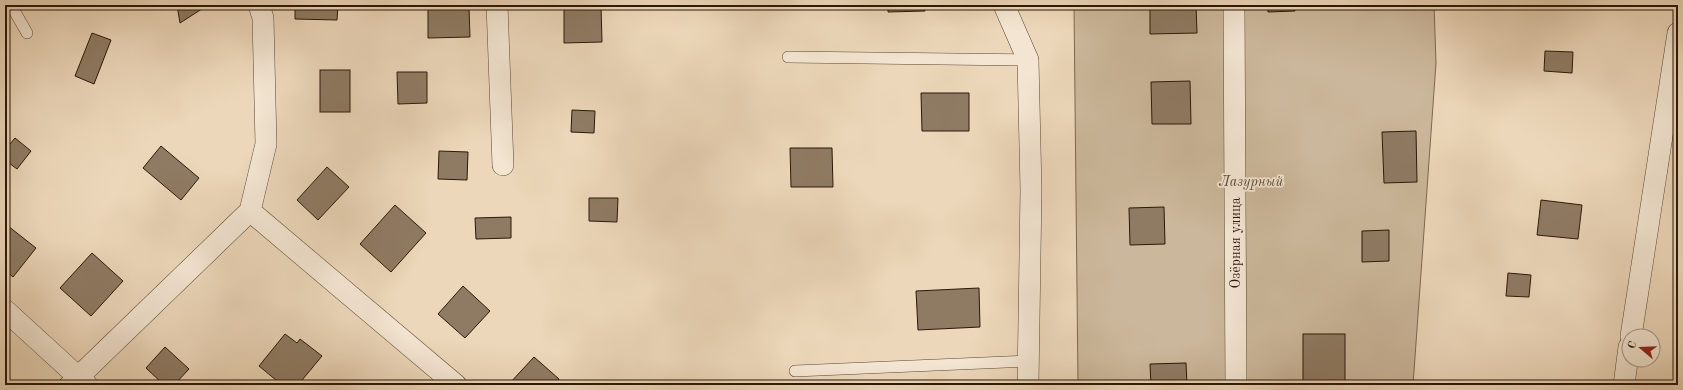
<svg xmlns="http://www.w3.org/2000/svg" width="1683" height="390" font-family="'Old Standard TT',serif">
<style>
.green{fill:#cbb79b;stroke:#7b6850}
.building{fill:#8f7b64;stroke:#2b1806}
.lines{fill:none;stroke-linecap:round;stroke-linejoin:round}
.service-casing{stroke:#5b4833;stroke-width:12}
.minor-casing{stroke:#5b4833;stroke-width:22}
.service{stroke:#f3e5d2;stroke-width:11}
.minor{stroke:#f3e5d2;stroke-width:21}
.labels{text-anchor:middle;stroke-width:3.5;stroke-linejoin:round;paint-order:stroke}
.park-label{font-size:14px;font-style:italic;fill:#5b4833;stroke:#f3e5d2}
.street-label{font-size:14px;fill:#2b1806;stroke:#f3e5d2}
</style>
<rect width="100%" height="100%" fill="#ecd7ba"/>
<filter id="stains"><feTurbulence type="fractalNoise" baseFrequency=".005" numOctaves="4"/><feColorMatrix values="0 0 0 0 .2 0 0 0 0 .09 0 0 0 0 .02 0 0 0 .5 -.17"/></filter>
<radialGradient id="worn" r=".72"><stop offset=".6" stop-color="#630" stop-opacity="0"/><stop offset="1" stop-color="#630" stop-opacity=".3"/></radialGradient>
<path class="green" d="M1074 5H1434L1436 63 1413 385H1078Z"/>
<g class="building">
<path d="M177 5H208L180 23Z"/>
<path d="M295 5H338L337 20 295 19Z"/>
<path d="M564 5H601L602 42 564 43Z"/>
<path d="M888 5H925V11L888 12Z"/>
<path d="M1150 5H1196L1197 33 1150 34Z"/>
<path d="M1268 5H1294L1295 11 1268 12Z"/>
<path d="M1312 5H1364V8L1312 9Z"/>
<path d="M428 7H469L470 37 428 38Z"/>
<path d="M92 33 111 40 94 84 75 76Z"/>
<path d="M1545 51 1573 52 1572 73 1544 71Z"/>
<rect x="320" y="70" width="30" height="42"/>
<path d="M397 72H427V103L398 104Z"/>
<path d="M1190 81 1191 124H1152L1151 82Z"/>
<path d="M921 93H969V131H922Z"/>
<path d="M572 110 595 111 594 133 571 132Z"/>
<path d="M1416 131 1417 182 1384 183 1382 132Z"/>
<path d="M15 138 31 151 17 169 5 160V150Z"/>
<path d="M161 146 199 178 181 200 143 168Z"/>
<path d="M790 148H832L833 187H791Z"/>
<path d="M439 151 468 152 467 180 438 179Z"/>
<path d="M327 167 349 187 318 220 297 200Z"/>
<path d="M589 198H618L617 222 589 221Z"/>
<path d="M1541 200 1582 205 1578 239 1537 235Z"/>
<path d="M395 205 426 233 391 272 360 244Z"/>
<path d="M1164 207 1165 244 1130 245 1129 208Z"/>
<path d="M511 217V238L476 239 475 218Z"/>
<path d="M8 226 36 248 13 277 5 270V230Z"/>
<path d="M1389 230V261L1362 262V231Z"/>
<path d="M92 253 123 281 91 316 60 288Z"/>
<path d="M1508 273 1531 275 1529 297 1506 296Z"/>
<path d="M463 286 490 311 465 338 438 314Z"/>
<path d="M979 288 980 327 918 330 916 291Z"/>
<path d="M285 334 297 343 300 339 322 356 298 385H282L259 366Z"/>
<rect x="1303" y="334" width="42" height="51"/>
<path d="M165 347 189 369 174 385H164L146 368Z"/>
<path d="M534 357 559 379 554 385H510L509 384Z"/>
<path d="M1186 363 1187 385H1151L1150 364Z"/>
</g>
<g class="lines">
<defs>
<g id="service">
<path d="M11 5 27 33"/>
<path d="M788 57 1028 60"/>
<path d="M795 371 1028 361"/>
</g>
<g id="minor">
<path d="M497 5 503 165"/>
<path d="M1004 5 1028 60 1031 190 1028 385"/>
<path d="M1234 5 1236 385"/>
<path d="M250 211 456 385"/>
<path d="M5 310 87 385"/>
<path d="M1631 336 1678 33"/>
<path d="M70 385 250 211 266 144 263 18 259 5"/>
<path d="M1624 385 1629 347"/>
</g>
</defs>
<use href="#service" class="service-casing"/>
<use href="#minor" class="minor-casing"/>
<use href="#service" class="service"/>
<use href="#minor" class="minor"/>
</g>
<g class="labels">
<g class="park-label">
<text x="1251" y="186">Лазурный</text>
</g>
<g class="street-label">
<text transform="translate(1235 243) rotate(-90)" y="5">Озёрная улица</text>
</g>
</g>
<rect width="1683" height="390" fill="none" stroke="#ecd7ba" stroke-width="20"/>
<rect x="6" y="6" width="1671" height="378" fill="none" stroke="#2b1806" stroke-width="2"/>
<rect x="10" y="10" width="1663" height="370" fill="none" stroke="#2b1806"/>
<g transform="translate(1641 348) rotate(289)"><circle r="19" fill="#f3e5d2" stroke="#a39380"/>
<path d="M0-3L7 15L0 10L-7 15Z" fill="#8f2418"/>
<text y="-6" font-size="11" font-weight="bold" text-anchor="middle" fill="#2b1806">С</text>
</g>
<rect width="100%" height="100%" filter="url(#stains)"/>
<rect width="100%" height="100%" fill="url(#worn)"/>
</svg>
